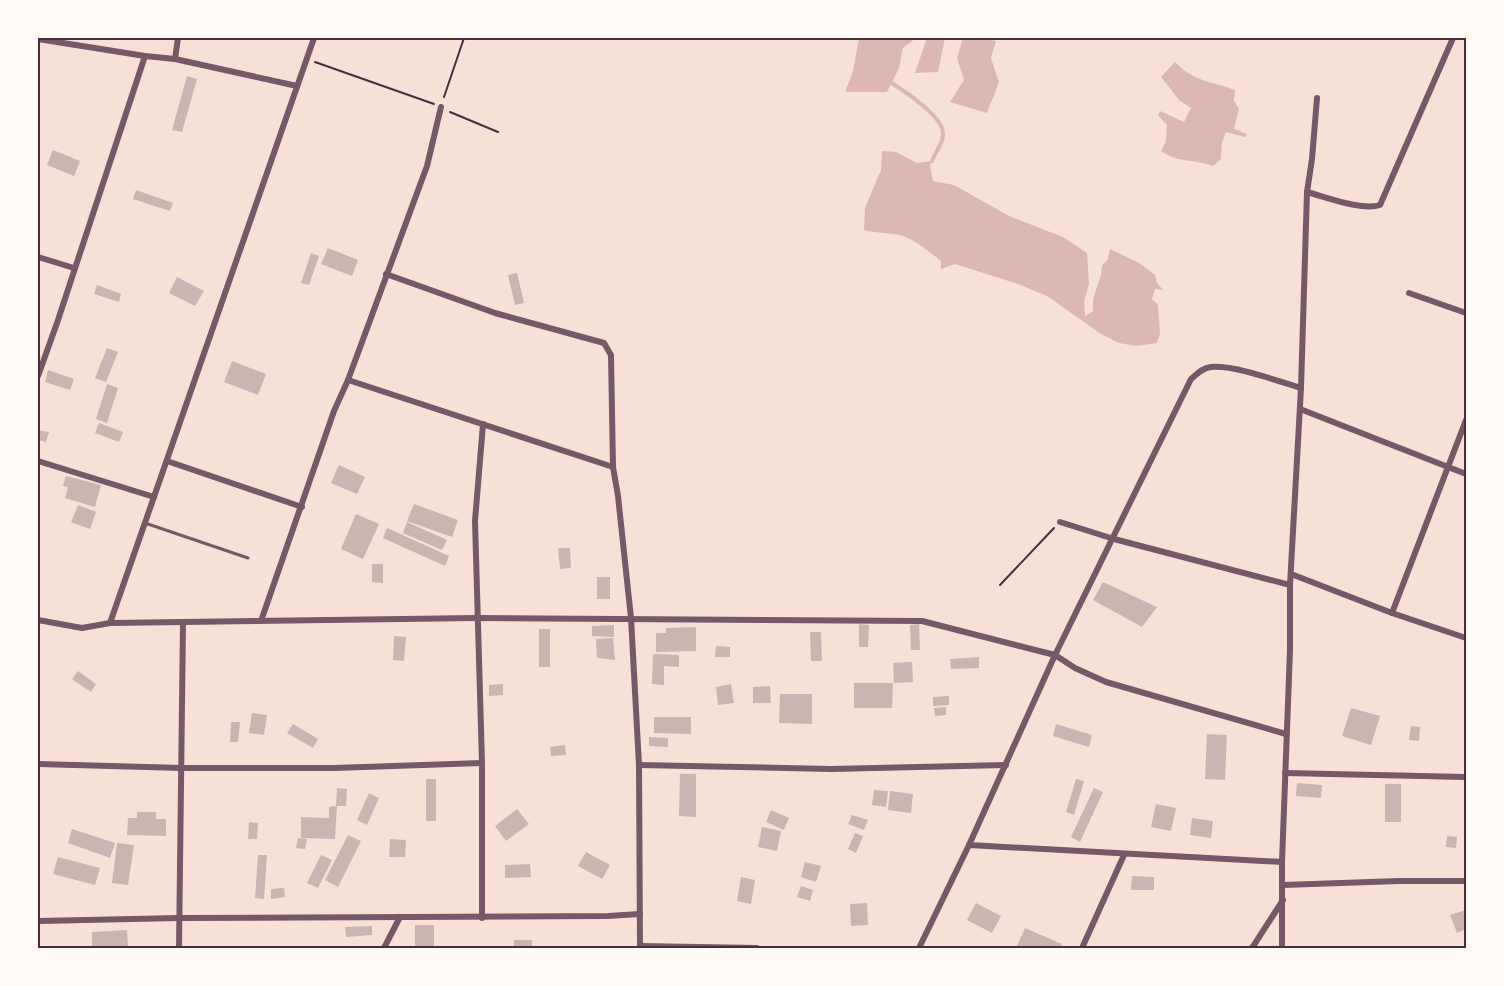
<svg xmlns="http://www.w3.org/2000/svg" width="1504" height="986" font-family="'Crimson Pro',serif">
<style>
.water{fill:#dcb8b0}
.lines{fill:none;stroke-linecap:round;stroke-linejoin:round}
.stream{stroke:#dcb8b0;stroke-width:4}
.building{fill:#ccb4b1}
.path{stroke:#4a2c40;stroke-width:2}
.service{stroke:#755966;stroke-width:3}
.minor{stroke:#755966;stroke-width:6}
.neatline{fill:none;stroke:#4a2c40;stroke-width:2}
</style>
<rect width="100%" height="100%" fill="#f7e1d7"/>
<g class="water">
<path d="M859 38H916L903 48 899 68 887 92H845L853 71Z"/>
<path d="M927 38H945L938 72 915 73Z"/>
<path d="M963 38H980L996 41 991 58 999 82 987 113 950 102 964 80 957 58Z"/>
<path d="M1175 62C1194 82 1211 81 1235 90L1234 101 1239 109 1234 129 1247 134 1245 137 1226 132 1222 142 1221 159 1213 166C1194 159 1178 163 1161 151L1166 141 1167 125 1158 115 1160 111 1184 122 1191 108 1180 101 1161 77Z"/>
<path d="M882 151 896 152 917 163 932 161 930 166 933 181 954 185 1009 216 1063 237 1087 253 1089 284 1084 301 1085 316 1093 311V299L1101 275 1102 266 1108 259 1110 249 1139 263 1155 275 1157 283 1163 290 1155 289 1152 299 1158 305 1160 334 1157 343 1136 346 1119 343 1101 334 1047 296 1018 284 955 264 941 269V261C929 252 917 241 903 236 891 232 877 234 864 230L865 208 881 170Z"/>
</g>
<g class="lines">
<path class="stream" d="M892 83C905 92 945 117 943 135 943 143 935 153 932 161"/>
</g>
<g class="building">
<path d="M187 76 197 79 182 132 172 130Z"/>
<path d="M53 150 80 161 74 176 47 165Z"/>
<path d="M136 190 173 203 170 211 133 199Z"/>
<path d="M328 248 358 260 352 276 321 264Z"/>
<path d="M311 253 319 256 309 285 301 283Z"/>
<path d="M517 273 524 303 515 305 508 275Z"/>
<path d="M177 277 204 291 195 306 169 293Z"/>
<path d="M97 285 121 294 119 302 94 294Z"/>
<path d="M107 348 118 352 106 382 95 378Z"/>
<path d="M232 361 266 374 258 395 224 382Z"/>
<path d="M48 370 74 379 70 390 45 382Z"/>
<path d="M107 384 118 388 107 423 96 419Z"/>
<path d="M99 423 123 432 119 442 95 433Z"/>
<path d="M38 430 49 432 46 442 38 440Z"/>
<path d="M339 465 365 477 357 494 331 483Z"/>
<path d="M66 476 101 485 95 507 65 498 68 487 63 486Z"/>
<path d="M414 504 458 520 452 537 407 521Z"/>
<path d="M78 505 96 512 90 529 71 522Z"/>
<path d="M356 514 379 524 363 559 341 549Z"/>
<path d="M407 522 447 540 442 550 403 533Z"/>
<path d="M387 528 449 556 445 566 383 538Z"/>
<path d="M558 548H570L571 568 560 569Z"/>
<path d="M372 564H383V583L372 582Z"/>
<rect x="597" y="577" width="13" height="22"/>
<path d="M1103 582 1157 607 1142 627 1093 600Z"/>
<path d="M859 624 869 625 868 647H859Z"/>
<path d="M919 624 920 650H911L910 625Z"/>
<path d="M614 625V637L592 636V626Z"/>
<path d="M696 627V651L656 652V633H666V628Z"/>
<rect x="539" y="629" width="11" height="38"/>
<path d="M810 632H821L822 661H811Z"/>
<path d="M394 636 406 637 404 661 393 660Z"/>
<path d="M613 638 615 660 597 658 596 639Z"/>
<path d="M716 646 730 647V657H715Z"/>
<path d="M653 654 679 655V667L664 666V685L652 684Z"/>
<path d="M979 657V668L951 669 950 659Z"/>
<path d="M912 662 913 682 894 683 893 663Z"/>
<path d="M78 671 96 684 91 692 72 679Z"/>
<path d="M854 683H893L892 708H854Z"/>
<path d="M503 684V695L489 696V685Z"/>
<path d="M731 684 734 703 718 705 716 687Z"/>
<path d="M770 686 771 703H753V687Z"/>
<path d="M780 694H812V724L779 723Z"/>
<path d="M949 696V705L933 706V697Z"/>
<path d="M946 707V715L935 716 934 708Z"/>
<path d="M1351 708 1380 716 1371 745 1342 736Z"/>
<path d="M252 713 267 715 264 735 249 733Z"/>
<path d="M654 717H691V734L654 733Z"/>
<path d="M231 722H240L238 742H230Z"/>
<path d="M293 724 318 739 313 748 287 733Z"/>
<path d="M1056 724 1092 735 1089 747 1053 736Z"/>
<path d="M1411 726 1420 727 1419 741 1409 740Z"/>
<path d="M1207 734 1227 735 1225 780 1205 779Z"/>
<path d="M649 737 668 738V747L649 746Z"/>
<path d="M565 745 566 755 551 756 550 747Z"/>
<path d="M680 774H696V817L679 816Z"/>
<rect x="426" y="779" width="10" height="42"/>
<path d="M1076 779 1084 781 1074 815 1066 812Z"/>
<path d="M1297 783 1322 785 1321 798 1296 796Z"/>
<rect x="1385" y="784" width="16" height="38"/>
<path d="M337 788 347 789 346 806H336Z"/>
<path d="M1094 788 1103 792 1080 842 1071 837Z"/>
<path d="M874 790 888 791 886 807 872 805Z"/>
<path d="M890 791 913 794 911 813 888 810Z"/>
<path d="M369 793 379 798 367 825 357 820Z"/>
<path d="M1156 804 1176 808 1171 831 1151 827Z"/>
<path d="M337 806 335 839 301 838V817L329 818V807Z"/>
<path d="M517 809 529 824 506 841 495 826Z"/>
<path d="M771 810 789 818 784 830 766 822Z"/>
<path d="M137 812H156V819H166V836L127 835 128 818H137Z"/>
<path d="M852 815 868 820 864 830 848 824Z"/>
<path d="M1192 818 1213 821 1211 838 1190 835Z"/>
<path d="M249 822 258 823 257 839H248Z"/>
<path d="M762 827 781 831 777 851 758 847Z"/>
<path d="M72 829 115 843 110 858 68 843Z"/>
<path d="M855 833 863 836 856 853 848 849Z"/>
<path d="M348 835 361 841 338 887 325 880Z"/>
<path d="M1447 836 1457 837 1456 848 1446 847Z"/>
<path d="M298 838 307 839 305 849 296 848Z"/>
<path d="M390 839 406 840 405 857H389Z"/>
<path d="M117 843 134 845 128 885 112 883Z"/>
<path d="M586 852 610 865 602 879 578 866Z"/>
<path d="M258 855H267L264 899 255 898Z"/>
<path d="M321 855 332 860 318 888 307 883Z"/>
<path d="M58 857 100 868 95 885 53 874Z"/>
<path d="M805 862 821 866 816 882 801 877Z"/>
<path d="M530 864 531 877 505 878V865Z"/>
<path d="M1132 876 1154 877V890H1131Z"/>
<path d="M741 877 755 880 751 904 737 901Z"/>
<path d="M801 886 813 890 810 901 797 897Z"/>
<path d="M284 888 285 897 271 899V889Z"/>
<path d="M867 903 868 925 851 926 850 904Z"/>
<path d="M976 903 1001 916 992 933 967 920Z"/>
<path d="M1466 910V929L1457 933 1450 915Z"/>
<rect x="415" y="925" width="19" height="23"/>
<path d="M372 926V935L346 937 345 927Z"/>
<path d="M1025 928 1062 944 1060 948H1016Z"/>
<path d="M127 930 128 946 92 948V932Z"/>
<rect x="514" y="940" width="18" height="8"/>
</g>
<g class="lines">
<g class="path">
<path d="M315 62 434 104"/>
<path d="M444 97 464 38"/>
<path d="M450 112 498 132"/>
<path d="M1000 585 1054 528"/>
</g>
<path class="service" d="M145 523 248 558"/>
<g class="minor">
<path d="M38 39 145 56 175 59 297 86"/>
<path d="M175 59 178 38"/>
<path d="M1307 192C1326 197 1362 211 1380 205L1453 38"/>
<path d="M38 257 74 268"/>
<path d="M386 274 495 313 604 343 611 355 613 467 618 496 631 618 639 765 640 948"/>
<path d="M1409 293 1466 313"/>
<path d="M38 376 57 323 145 56"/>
<path d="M348 380 613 467"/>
<path d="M1300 409 1466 474"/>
<path d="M38 461 154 497"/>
<path d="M167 461 302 507"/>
<path d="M1060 522 1114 539 1290 585"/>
<path d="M1291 574 1392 613 1466 638"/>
<path d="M1392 613 1466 420"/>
<path d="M38 620 82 628 110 623 476 618 922 621 1055 655 1075 668 1106 682 1286 734"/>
<path d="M261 621 334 411 348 380 427 166 441 107"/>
<path d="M110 623 314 38"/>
<path d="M38 764 182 768H334L482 763"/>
<path d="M639 765 831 769 1006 765"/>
<path d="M1285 773 1466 777"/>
<path d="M969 845 1282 862"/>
<path d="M1283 885 1399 881H1466"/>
<path d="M482 918V763L475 521 483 424"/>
<path d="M38 921 179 918 608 916 640 914"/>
<path d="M640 946 757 948"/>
<path d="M179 948 183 622"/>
<path d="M384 948 400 917"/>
<path d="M919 948 969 845 1055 655 1191 379C1197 374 1202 368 1211 367 1235 365 1277 381 1301 388"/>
<path d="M1082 948 1124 855"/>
<path d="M1252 948 1283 900"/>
<path d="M1282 948V862L1290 650V585L1301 388 1307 192 1312 159 1317 98"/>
</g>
</g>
<rect width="1504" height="986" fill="none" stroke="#fffaf5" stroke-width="78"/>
<rect x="39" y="39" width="1426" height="908" class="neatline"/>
</svg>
